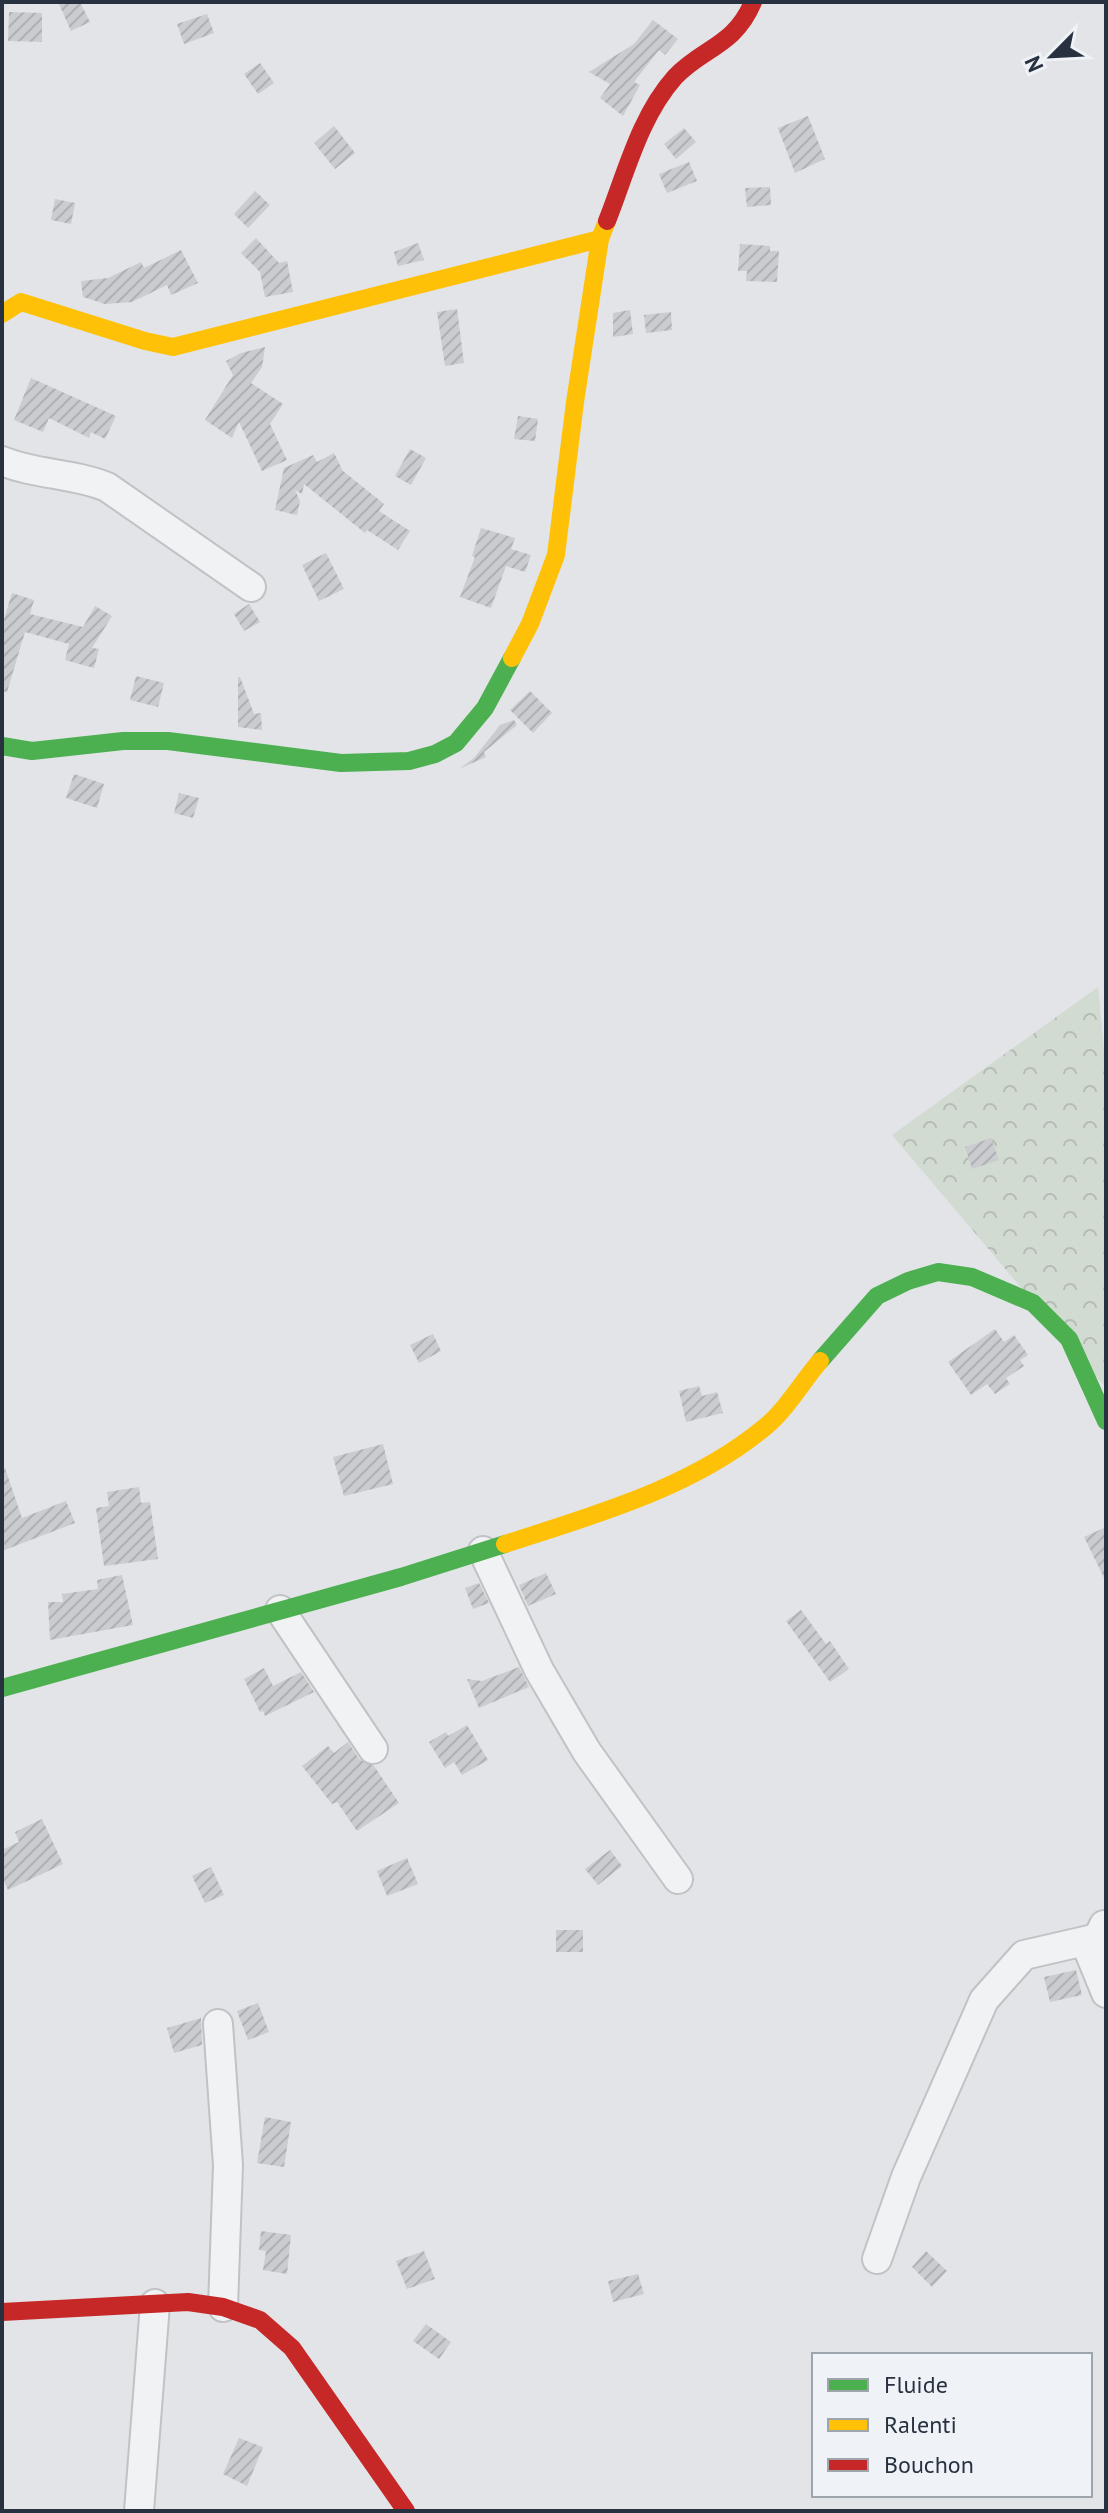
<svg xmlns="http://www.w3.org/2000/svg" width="1108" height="2513" font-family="'PT Sans',sans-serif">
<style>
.forest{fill:url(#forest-crowns)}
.building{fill:url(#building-hatch)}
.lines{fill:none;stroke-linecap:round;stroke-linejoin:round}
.street-casing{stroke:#c0c2c5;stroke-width:32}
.street{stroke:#f1f2f3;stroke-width:28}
.fast{stroke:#4caf50;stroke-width:18}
.slow{stroke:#ffc107;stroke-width:18}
.jam{stroke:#c62828;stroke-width:18}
</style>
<defs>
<pattern id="forest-crowns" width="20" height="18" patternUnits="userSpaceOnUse" patternTransform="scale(2)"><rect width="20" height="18" fill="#d2dbd2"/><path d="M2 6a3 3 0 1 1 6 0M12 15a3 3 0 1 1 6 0" fill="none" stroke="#b4bcb5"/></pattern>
<pattern id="building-hatch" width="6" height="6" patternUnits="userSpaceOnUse" patternTransform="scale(2)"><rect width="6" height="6" fill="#cacccf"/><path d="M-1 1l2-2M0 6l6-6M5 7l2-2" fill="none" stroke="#aeb0b3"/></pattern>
</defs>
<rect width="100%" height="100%" fill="#e2e4e7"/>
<path class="forest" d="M1098 987 1106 1071V1388L892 1135Z"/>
<g class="building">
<path d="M58 2H80L90 22 71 31Z"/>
<path d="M9 12 42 13V42L8 41Z"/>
<path d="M207 14 214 33 184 44 177 24Z"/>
<path d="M653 20 678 39 665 55 659 50 634 82 640 85 623 116 600 98 610 84 589 72 634 44Z"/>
<path d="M260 63 274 83 258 94 244 74Z"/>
<path d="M808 116 825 159 795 173 778 128Z"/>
<path d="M334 126 355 153 335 169 314 143Z"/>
<path d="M684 128 696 142 676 159 664 144Z"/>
<path d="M689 162 697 181 667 193 659 174Z"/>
<path d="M770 187 771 205 747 207 745 188Z"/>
<path d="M255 191 270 205 248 228 234 214Z"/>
<path d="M55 199 75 203 71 224 51 220Z"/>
<path d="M256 238 279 263 287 261 293 292 265 297 260 272 241 253Z"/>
<path d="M418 243 424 260 398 266 394 252Z"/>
<path d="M740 244 770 246V251H779L777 282 746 281 747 271H738Z"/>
<path d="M181 250 198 283 171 295 167 285 132 302 105 304 83 297 81 281 108 278 141 262 144 268Z"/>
<path d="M457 309 464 363 445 366 437 312Z"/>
<path d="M630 310 633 334 613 337V313Z"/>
<path d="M671 312 672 330 646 333 644 315Z"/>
<path d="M265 347 262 367 251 383 283 404 270 424 287 460 262 471 239 422 232 438 205 420 233 375 226 361 241 353Z"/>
<path d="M31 378 116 416 105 439 91 432 89 438 49 418 43 432 14 420Z"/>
<path d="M518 416 538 419 535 441 514 439Z"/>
<path d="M410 449 426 458 411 485 395 476Z"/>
<path d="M334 453 343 471 384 504 379 511 410 531 398 550 367 530 365 533 304 484 302 494 295 490 300 501 297 515 275 510 284 468 313 455 317 462Z"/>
<path d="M481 528 515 538 511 549 531 555 525 572 506 566 491 608 460 597 475 557 472 556Z"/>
<path d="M326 553 344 589 319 601 302 565Z"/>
<path d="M12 593 34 600 30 614 83 627 95 606 112 616 92 648 99 649 94 668 65 660 69 644 25 632 7 692 2 691V626Z"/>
<path d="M249 604 260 622 244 631 234 614Z"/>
<path d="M136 676 164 683 158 707 130 700Z"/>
<path d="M238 677H240L254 714 261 713 262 730 238 727Z"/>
<path d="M530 691 552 713 533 733 510 710Z"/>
<path d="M514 720 517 725 484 752 486 757 459 769 474 758 500 725Z"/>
<path d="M74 774 104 784 97 808 66 798Z"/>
<path d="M179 793 199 798 193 818 174 813Z"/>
<path d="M991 1138 999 1160 972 1169 965 1147Z"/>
<path d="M995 1329 1004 1342 1014 1335 1028 1355 1020 1360 1024 1366 1006 1378 1010 1384 995 1394 987 1384 971 1395 948 1362Z"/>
<path d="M433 1334 441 1351 419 1363 410 1345Z"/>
<path d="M699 1386 702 1396 717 1392 723 1413 686 1422 679 1391Z"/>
<path d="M383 1444 393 1484 344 1496 333 1457Z"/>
<path d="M5 1468 22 1518 66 1501 75 1523 2 1551V1469Z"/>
<path d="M139 1487 141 1503 150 1502 158 1559 104 1566 96 1508 109 1506 107 1492Z"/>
<path d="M1106 1527V1582L1084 1537Z"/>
<path d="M546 1573 556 1594 528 1606 519 1585Z"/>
<path d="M122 1575 133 1625 50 1640 48 1602H63L62 1594 98 1589 97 1580Z"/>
<path d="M479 1583 489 1603 473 1609 465 1588Z"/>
<path d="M801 1610 826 1644 830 1641 849 1669 830 1682 786 1621Z"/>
<path d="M519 1667 529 1687 479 1708 467 1679 482 1681Z"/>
<path d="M264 1668 273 1686 301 1672 314 1692 265 1716 263 1711 260 1712 244 1679Z"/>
<path d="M467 1725 488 1760 462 1775 454 1762 445 1768 429 1742 446 1732 448 1736Z"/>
<path d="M348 1742 359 1759 374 1766 399 1803 357 1831 337 1802 332 1804 302 1766 328 1746 334 1753Z"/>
<path d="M42 1819 63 1864 8 1890 2 1877V1850L19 1842 15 1832Z"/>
<path d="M610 1850 622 1866 598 1885 585 1869Z"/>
<path d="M407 1858 418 1884 387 1896 377 1871Z"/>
<path d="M211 1867 224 1895 205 1903 192 1876Z"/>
<rect x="556" y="1930" width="27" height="22"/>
<path d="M1076 1970 1082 1995 1050 2002 1044 1977Z"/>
<path d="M258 2003 269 2032 248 2040 237 2011Z"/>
<path d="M201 2018 202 2045 174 2053 167 2028Z"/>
<path d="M265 2117 291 2122 284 2167 257 2163Z"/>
<path d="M261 2231 291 2235 287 2274 263 2270 266 2251 259 2250Z"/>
<path d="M424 2251 435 2279 407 2289 396 2261Z"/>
<path d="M926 2251 947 2271 932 2287 912 2267Z"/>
<path d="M638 2274 644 2294 613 2302 608 2281Z"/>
<path d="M426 2324 451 2342 439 2359 413 2341Z"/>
<path d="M239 2438 263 2447 247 2486 223 2474Z"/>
</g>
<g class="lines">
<defs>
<g id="street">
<path d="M2 461C36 475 73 473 107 487L251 587"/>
<path d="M483 1551 539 1670 587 1752 678 1879"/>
<path d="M280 1610 373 1749"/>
<path d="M1104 1925 1090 1954 1106 1993"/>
<path d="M218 2024 228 2165 223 2307"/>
<path d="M877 2259 906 2177 984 2000 1024 1955 1098 1938"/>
<path d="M139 2511 155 2304"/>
</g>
</defs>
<use href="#street" class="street-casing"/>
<use href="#street" class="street"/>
<g class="fast">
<path d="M2 746 32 751 123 741H168L341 763 409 761 435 754 456 743 485 708 512 658"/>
<path d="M820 1361 877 1296 908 1281 938 1272 972 1277 1033 1303 1069 1339 1106 1421"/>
<path d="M2 1688 401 1577 505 1544"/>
</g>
<g class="slow">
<path d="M2 314 21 302 145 341 173 347 600 239"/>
<path d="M512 658 530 624 556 555 575 402 600 239 607 221"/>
<path d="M505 1544C594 1515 692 1488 765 1427 786 1410 802 1382 820 1361"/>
</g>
<g class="jam">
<path d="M607 221C626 173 640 116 675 77 703 47 734 47 753 2"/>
<path d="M2 2312 188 2302 223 2307 260 2320 292 2348 406 2511"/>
</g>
</g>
<rect width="1108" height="2513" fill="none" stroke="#283140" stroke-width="8"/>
<rect x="812" y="2353" width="280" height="144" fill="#eff2f6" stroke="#9fa5ad" stroke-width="2"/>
<rect x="828" y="2379" width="40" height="12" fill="#4caf50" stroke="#9fa5ad" stroke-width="2"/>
<text x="884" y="2393" font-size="24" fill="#283140">Fluide</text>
<rect x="828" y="2419" width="40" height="12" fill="#ffc107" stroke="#9fa5ad" stroke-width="2"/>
<text x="884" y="2433" font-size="24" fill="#283140">Ralenti</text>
<rect x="828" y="2459" width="40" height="12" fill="#c62828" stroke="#9fa5ad" stroke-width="2"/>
<text x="884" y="2473" font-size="24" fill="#283140">Bouchon</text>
<g transform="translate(1052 56) rotate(246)" stroke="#eff2f6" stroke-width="6" paint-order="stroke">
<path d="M0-6L14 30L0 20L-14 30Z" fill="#283140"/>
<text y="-12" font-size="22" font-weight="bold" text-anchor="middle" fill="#283140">N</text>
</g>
</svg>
